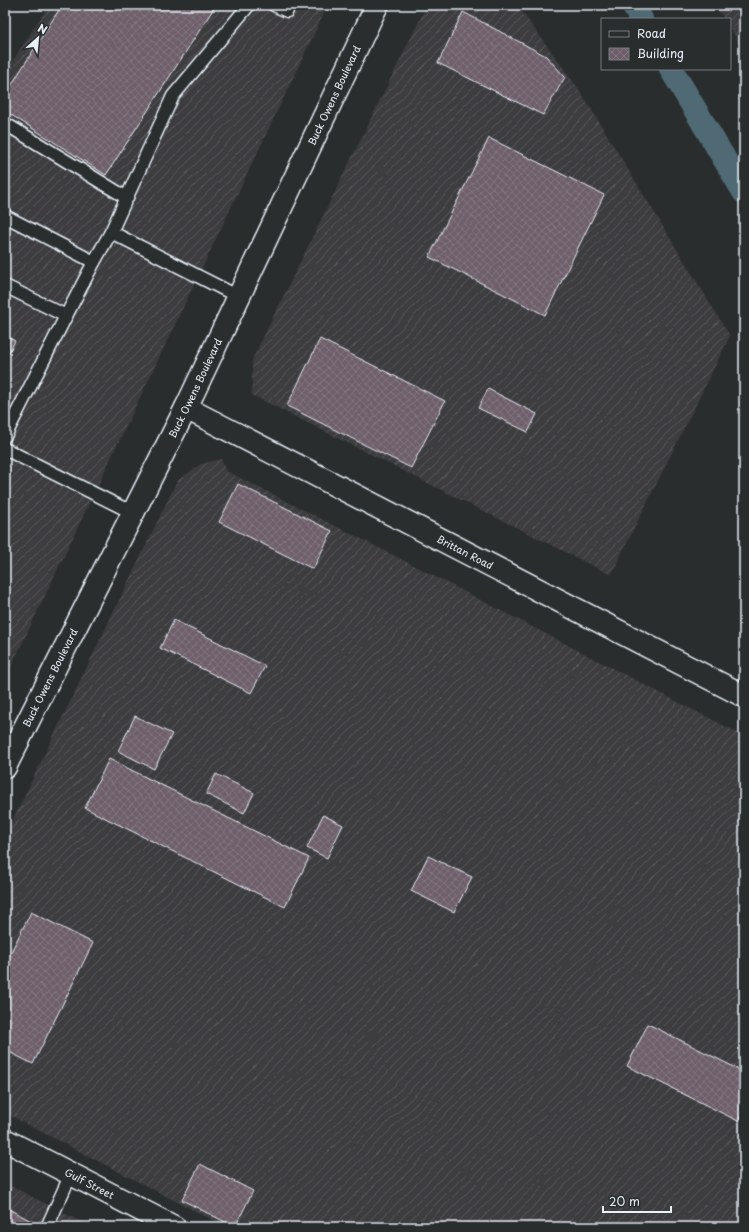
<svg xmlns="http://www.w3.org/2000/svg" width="749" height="1232" font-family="'Playpen Sans',sans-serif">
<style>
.industrial{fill:url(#industrial-furrows)}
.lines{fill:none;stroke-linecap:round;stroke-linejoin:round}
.canal{stroke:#4f6b74;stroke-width:24}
.building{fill:url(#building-cross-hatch);stroke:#e8f1f8}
.lane-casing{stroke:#e8f1f8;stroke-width:15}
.street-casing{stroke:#e8f1f8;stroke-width:25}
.secondary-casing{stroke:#e8f1f8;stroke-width:25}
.lane{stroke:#2a2d2e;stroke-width:12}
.street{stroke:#2a2d2e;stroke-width:22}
.secondary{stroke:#2a2d2e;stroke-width:22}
.labels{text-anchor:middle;stroke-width:4;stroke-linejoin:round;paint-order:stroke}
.street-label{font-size:10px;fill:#e8f1f8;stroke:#2a2d2e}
</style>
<defs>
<pattern id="industrial-furrows" width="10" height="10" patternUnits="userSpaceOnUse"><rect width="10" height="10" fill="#3e3c40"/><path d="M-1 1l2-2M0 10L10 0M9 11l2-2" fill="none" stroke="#5a595c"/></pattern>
<pattern id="building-cross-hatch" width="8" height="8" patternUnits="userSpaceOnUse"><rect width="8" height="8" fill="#6e5e6a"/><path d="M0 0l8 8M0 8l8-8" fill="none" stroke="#837680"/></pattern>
</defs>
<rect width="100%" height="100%" fill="#2a2d2e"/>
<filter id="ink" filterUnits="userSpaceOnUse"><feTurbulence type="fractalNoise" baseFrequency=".025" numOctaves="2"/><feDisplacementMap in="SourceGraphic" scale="8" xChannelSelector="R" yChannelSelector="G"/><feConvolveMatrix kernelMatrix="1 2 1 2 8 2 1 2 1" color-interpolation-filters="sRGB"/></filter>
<g filter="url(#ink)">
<g class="industrial">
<path d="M49 5H328L5 679V73Z"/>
<path d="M427 5H517L580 91 730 336 611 575 252 395V360Z"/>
<path d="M715 5H744V51L730 28V19H724Z"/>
<path d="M221 459 226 471 401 559 744 736V1227H226L5 1113V836L177 481 201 464Z"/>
<path d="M5 1183 58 1210 91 1227H5Z"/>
</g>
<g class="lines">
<g class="canal">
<path d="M633 5 641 19"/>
<path d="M671 69 744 192"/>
</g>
</g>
<g class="building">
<path d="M62 5H216L106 175 5 111V95Z"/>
<path d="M463 12 546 56 565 77 543 115 438 63Z"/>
<path d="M489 138 604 195 545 315 429 257Z"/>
<path d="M5 335 15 341 5 360Z"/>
<path d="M320 339 445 401 411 468 287 406Z"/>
<path d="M488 389 537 414 528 432 478 408Z"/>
<path d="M238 484 332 531 313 569 219 522Z"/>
<path d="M174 620 265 666 251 693 160 648Z"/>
<path d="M135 716 172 734 154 769 118 751Z"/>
<path d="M109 759 309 858 285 907 85 808Z"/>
<path d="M216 774 254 793 244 813 206 794Z"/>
<path d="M323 815 343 825 327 858 307 848Z"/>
<path d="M428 856 472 877 454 912 411 891Z"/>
<path d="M31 912 93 943 33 1064 5 1050V964Z"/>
<path d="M648 1024 744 1072V1109L738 1121 627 1066Z"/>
<path d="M200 1164 253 1191 235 1227 182 1200Z"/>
<path d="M5 1207 33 1222 31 1227H5Z"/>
</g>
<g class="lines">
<defs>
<g id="lane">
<path d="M274 5 287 11"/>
<path d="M9 126 127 198"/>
<path d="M5 216 94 262 111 232 239 297"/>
<path d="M111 232 173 96 249 5"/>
<path d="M5 286 66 316 5 436"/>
<path d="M66 316 94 262"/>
<path d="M5 449 133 513"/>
<path d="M47 1227 71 1174"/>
</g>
<g id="street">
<path id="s1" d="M186 408 744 696"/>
<path id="s2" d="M5 1140 174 1227"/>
</g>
<g id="secondary">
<path id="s3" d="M5 767 186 408 377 5"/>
</g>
</defs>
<use href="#lane" class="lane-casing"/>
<use href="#street" class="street-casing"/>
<use href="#secondary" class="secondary-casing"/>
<use href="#lane" class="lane"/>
<use href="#street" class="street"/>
<use href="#secondary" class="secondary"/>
</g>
</g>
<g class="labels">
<g class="street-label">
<text dy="4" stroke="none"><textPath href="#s3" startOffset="748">Buck Owens Boulevard</textPath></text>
<text dy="4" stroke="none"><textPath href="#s3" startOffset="424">Buck Owens Boulevard</textPath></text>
<text dy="4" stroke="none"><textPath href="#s1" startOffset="314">Brittan Road</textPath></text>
<text dy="4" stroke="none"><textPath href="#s3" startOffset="100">Buck Owens Boulevard</textPath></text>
<text dy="4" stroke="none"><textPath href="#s2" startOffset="95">Gulf Street</textPath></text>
</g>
</g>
<rect width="749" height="1232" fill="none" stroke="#2a2d2e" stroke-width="20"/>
<rect x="10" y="10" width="729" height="1212" fill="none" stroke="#e8f1f8" stroke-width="1.5" filter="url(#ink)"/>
<rect x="601" y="18" width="130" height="52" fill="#2a2d2e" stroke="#767b7f"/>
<rect x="609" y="31" width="20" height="6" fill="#2a2d2e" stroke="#767b7f"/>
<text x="637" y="38" font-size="12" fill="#e8f1f8">Road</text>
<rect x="609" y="48" width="20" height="12" fill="url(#building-cross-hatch)" stroke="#767b7f"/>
<text x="637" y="58" font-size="12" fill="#e8f1f8">Building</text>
<g transform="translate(38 38) rotate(27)" stroke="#2a2d2e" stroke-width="3" paint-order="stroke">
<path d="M0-3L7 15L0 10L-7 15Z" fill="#e8f1f8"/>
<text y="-6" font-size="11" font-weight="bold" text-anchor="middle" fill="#e8f1f8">N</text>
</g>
<path d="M603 1206v6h68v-6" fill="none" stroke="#e8f1f8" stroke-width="2"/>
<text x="609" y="1206" font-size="12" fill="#e8f1f8" stroke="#2a2d2e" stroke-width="3" paint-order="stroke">20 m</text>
</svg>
